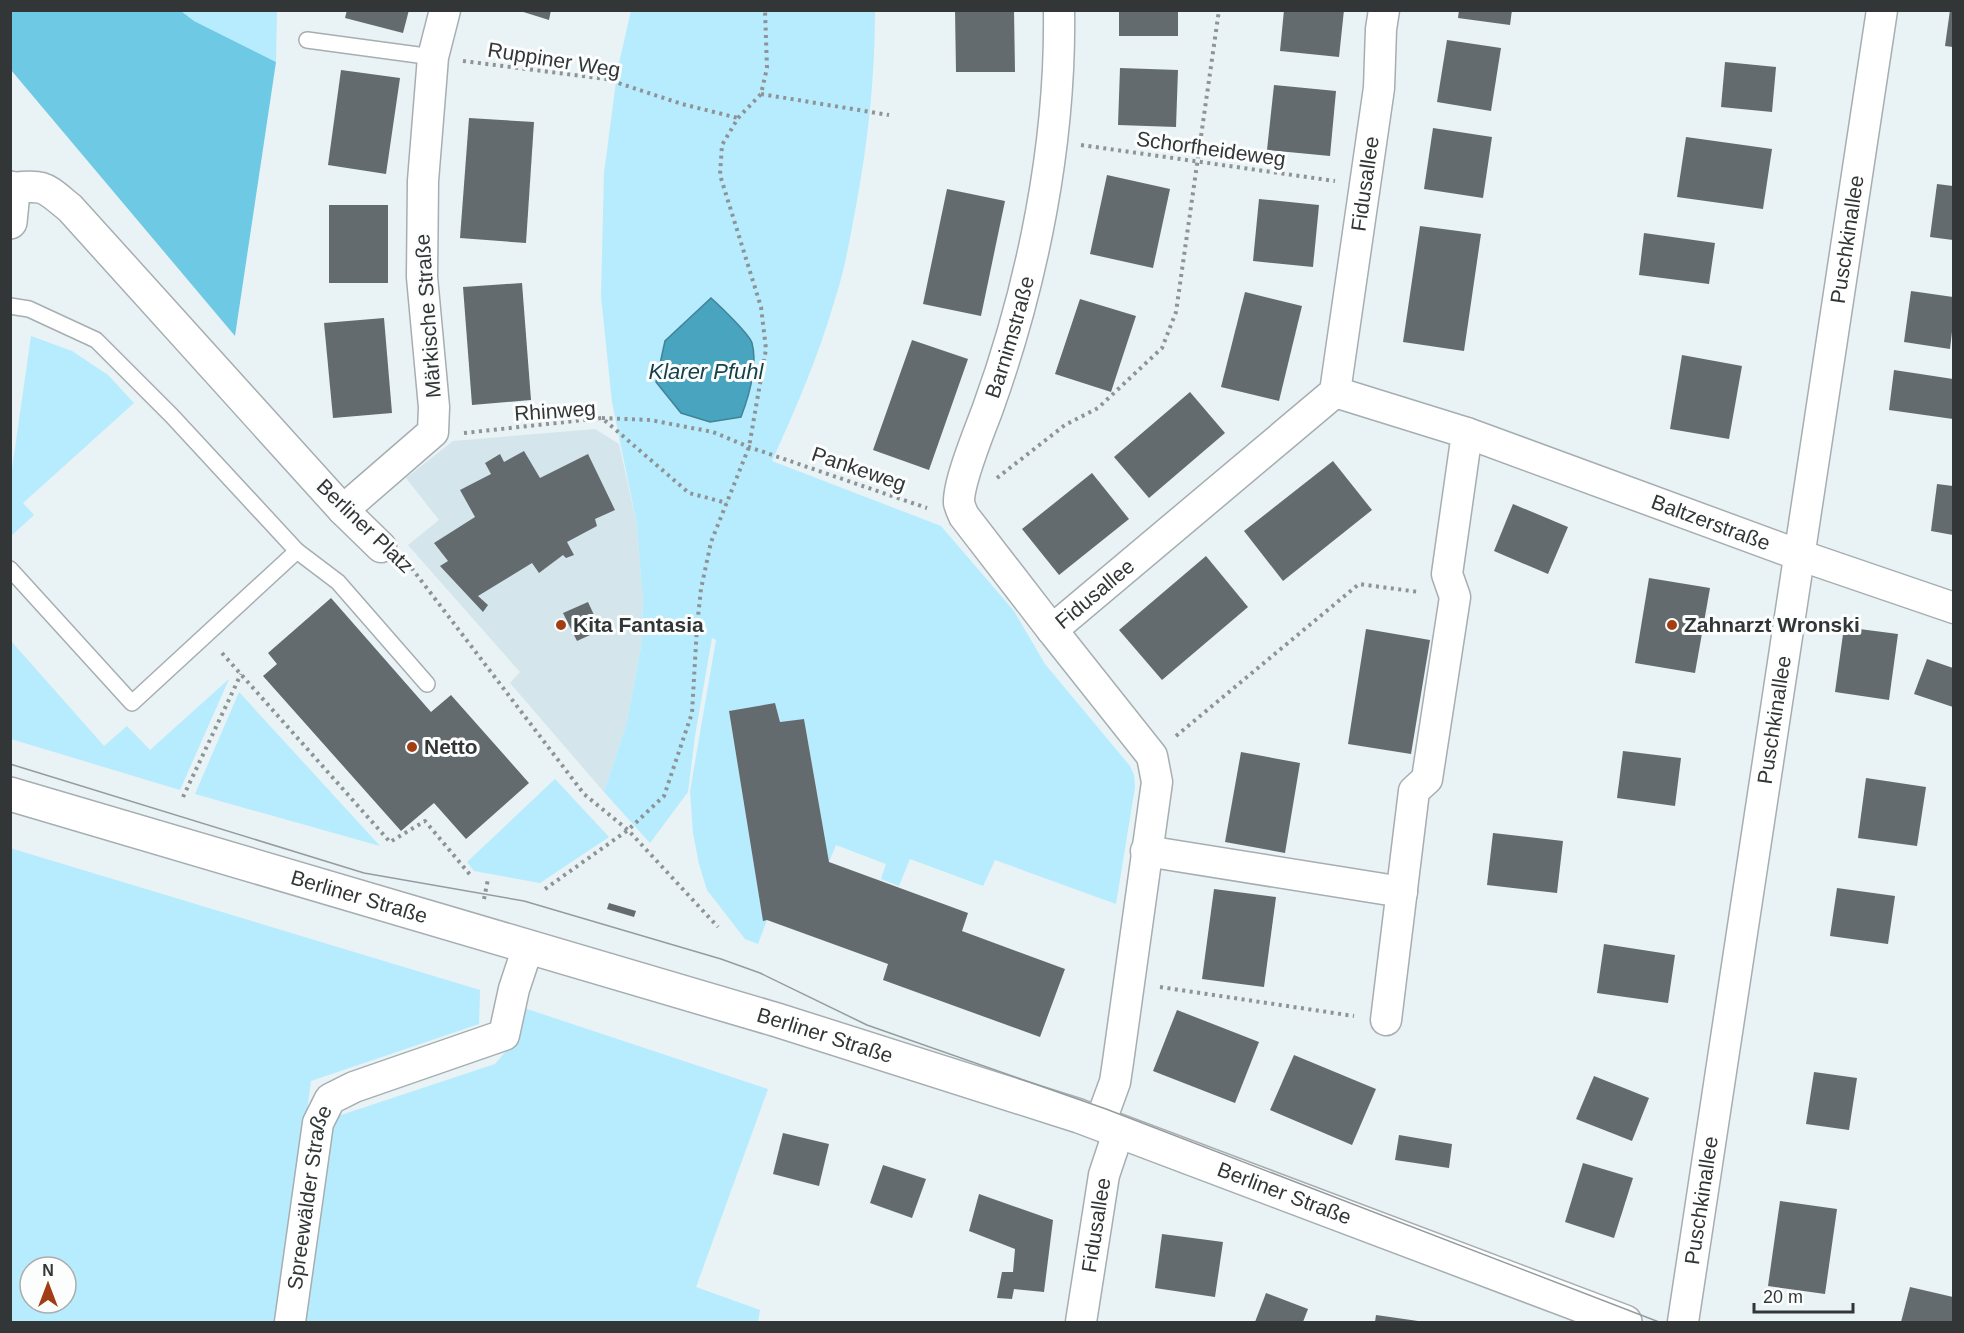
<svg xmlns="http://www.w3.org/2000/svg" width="1964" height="1333" font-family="Arial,sans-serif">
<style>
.built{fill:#d4e5eb}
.green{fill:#b6ecfd;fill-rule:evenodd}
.forest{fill:#6ec9e5}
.water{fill:#48a4bf;stroke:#428396;stroke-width:1.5}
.building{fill:#646b6e}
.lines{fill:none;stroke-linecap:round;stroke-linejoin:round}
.lane-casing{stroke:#a6aeb1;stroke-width:18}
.street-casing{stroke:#a6aeb1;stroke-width:33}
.secondary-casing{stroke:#a6aeb1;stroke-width:36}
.path{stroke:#8e9496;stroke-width:4;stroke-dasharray:3 4.5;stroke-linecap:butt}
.lane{stroke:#fff;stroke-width:15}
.street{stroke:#fff;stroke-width:30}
.secondary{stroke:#fff;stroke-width:33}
.tram{stroke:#959c9e;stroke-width:1.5}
.poi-dot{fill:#a33d13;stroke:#fcfefe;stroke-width:2}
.labels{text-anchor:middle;stroke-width:6;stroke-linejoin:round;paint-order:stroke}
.street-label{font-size:21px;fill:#333637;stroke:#fcfefe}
.poi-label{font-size:21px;font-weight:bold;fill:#333637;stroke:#fcfefe;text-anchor:start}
.water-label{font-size:22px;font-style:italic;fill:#153f4b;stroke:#fcfefe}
</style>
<rect width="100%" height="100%" fill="#e9f2f5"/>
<path class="built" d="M595 429 619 444 637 525 643 604 641 646 627 722 604 792 510 683 520 672 408 545 439 520 406 478 453 441Z"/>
<g class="green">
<path d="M181 11H277L276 62 194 21Z"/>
<path d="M631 11H875C875 77 868 141 856 206 850 237 845 269 835 299 819 355 796 408 772 461L941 526 1014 611 1045 664 1130 766 1134 775 1135 787 1116 904 995 860 983 886 910 859 899 886 881 879 886 864 836 845 829 862 804 719 780 722 775 704 729 712 763 920H767L758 944 745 939 707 890 699 864 693 833 690 791 716 640 712 638 695 736 688 792 650 843 604 792 627 722 641 646 643 604 637 525 612 402 601 296 604 173 618 67Z"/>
<path d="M31 336 72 351 108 375 134 403 23 503 34 515 11 536V476Z"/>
<path d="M11 641 104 746 127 726 150 750 229 679 180 790 11 739Z"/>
<path d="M239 692 380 846 195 794Z"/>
<path d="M555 779 609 837 540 883 474 871 467 862Z"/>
<path d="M10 848 480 990 479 1024 311 1081 278 1322H11ZM30 1267H66V1303H30Z"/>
<path d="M524 1008 768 1089 696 1287 760 1310 758 1322H299L329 1119 495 1064 512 1044Z"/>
</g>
<path class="forest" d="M10 11H181L194 21 276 62 235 336 11 70Z"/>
<path class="water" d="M711 298C720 306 750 335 752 343 758 366 749 396 741 417L710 422 681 413 656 382 665 341Z"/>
<g class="building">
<path d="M347 10H409L403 33 345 18Z"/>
<path d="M517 10H551L549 20Z"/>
<path d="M955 10H1014L1015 72H956Z"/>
<rect x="1119" y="10" width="59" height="26"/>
<path d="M1284 10H1344L1339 57 1280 51Z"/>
<path d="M1459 10H1512L1510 25 1458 18Z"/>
<path d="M1950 10H1953V47L1945 46Z"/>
<path d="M1447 40 1501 48 1491 111 1437 102Z"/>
<path d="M1725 62 1776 67 1772 112 1721 107Z"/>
<path d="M1120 68 1178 70 1176 127 1118 125Z"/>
<path d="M341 70 400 78 386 174 328 165Z"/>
<path d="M1274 85 1336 91 1330 156 1267 150Z"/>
<path d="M469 118 534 122 526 243 460 238Z"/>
<path d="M1433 128 1492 137 1483 198 1424 189Z"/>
<path d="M1686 137 1772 149 1763 209 1677 197Z"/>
<path d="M1107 175 1170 189 1153 268 1090 254Z"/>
<path d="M1937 184 1953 186V240L1930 237Z"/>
<path d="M947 189 1005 201 981 316 923 304Z"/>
<path d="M1259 199 1319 205 1313 267 1253 261Z"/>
<rect x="329" y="205" width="59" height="78"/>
<path d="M1420 226 1481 234 1464 351 1403 342Z"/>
<path d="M1644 233 1715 243 1709 284 1639 275Z"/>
<path d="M522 283 531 400 472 405 463 287Z"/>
<path d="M1911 291 1953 297V323L1950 349 1904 342Z"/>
<path d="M1245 292 1302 306 1279 401 1221 387Z"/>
<path d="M1080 299 1136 316 1111 392 1055 374Z"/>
<path d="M384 318 392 413 333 418 324 323Z"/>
<path d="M912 340 968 359 929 470 873 450Z"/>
<path d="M1682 355 1742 366 1729 439 1670 429Z"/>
<path d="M1894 370 1953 379V419L1889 410Z"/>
<path d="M1190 392 1225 433 1149 498 1114 457Z"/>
<path d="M524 451 540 478 588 454 615 510 595 519 597 526 567 542 574 555 566 558 563 555 539 573 532 563 478 596 488 605 483 612 440 566 448 561 434 543 475 517 460 490 491 474 485 463 500 454 504 462Z"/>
<path d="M1333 461 1372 510 1283 581 1244 531Z"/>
<path d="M1092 473 1129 519 1059 575 1022 529Z"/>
<path d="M1937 484 1953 486V535L1931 531Z"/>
<path d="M1513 504 1568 527 1548 574 1494 551Z"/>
<path d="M1206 556 1248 607 1162 680 1119 630Z"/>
<path d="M1649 578 1710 588 1695 673 1635 663Z"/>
<path d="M331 598 431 712 451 695 529 783 466 839 434 803 401 831 263 676 277 664 268 653Z"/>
<path d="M588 602 601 630 577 641 563 613Z"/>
<path d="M1844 627 1898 634 1889 700 1835 692Z"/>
<path d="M1366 629 1430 640 1411 754 1348 744Z"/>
<path d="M1927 659 1953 668V707L1914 694Z"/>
<path d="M775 703 780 722 804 719 829 862 968 913 962 931 1065 969 1040 1037 883 980 888 964 767 920 763 921 729 711Z"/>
<path d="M1623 751 1681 758 1675 806 1617 798Z"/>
<path d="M1241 752 1300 763 1285 853 1225 842Z"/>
<path d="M1866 778 1926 787 1917 846 1858 838Z"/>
<path d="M1493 833 1563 841 1557 893 1487 885Z"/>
<path d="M1837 888 1895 896 1888 944 1830 936Z"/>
<path d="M1214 889 1276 897 1264 987 1202 979Z"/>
<path d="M609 903 636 911 634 917 607 909Z"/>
<path d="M1604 944 1675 955 1668 1003 1597 993Z"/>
<path d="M1177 1010 1259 1042 1235 1103 1153 1071Z"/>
<path d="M1294 1055 1376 1089 1352 1145 1270 1110Z"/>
<path d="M1814 1072 1857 1078 1849 1130 1806 1124Z"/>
<path d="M1594 1076 1649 1098 1632 1141 1576 1119Z"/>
<path d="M783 1133 829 1144 819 1186 773 1174Z"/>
<path d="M1399 1135 1452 1144 1449 1168 1395 1160Z"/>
<path d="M1583 1163 1633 1178 1614 1238 1565 1222Z"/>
<path d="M883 1165 926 1179 912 1218 870 1203Z"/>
<path d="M979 1194 1053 1220 1044 1292 1014 1289 1012 1299 997 1298 1002 1272H1013L1015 1249 969 1231Z"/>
<path d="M1780 1201 1837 1209 1825 1294 1768 1286Z"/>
<path d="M1162 1234 1223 1242 1215 1297 1155 1288Z"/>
<path d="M1910 1287 1953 1297V1322H1901Z"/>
<path d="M1266 1293 1308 1309 1303 1322H1255Z"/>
<path d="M1376 1315 1418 1321V1322H1375Z"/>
</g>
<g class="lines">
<defs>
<g id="lane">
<path d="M307 40 433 57"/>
<path d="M10 306 29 309 96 340 172 416 297 551 132 703 10 569"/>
<path d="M297 551 338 582 427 684"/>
</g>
<g id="street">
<path d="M11 188C46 185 43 186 70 208L343 510 381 547"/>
<path id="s1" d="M1335 392 1467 433 1799 555 1954 608"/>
<path d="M343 510 433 432 434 407 422 277 423 181 433 57 445 10"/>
<path id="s2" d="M1052 630 964 516C962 512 960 507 959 503 958 482 980 430 988 408 1033 283 1061 143 1059 10"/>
<path d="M1146 851 1402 892"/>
<path d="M1386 1020 1414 791 1427 779 1455 597 1447 574 1467 433"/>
<path id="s3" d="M1100 1123 1115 1082 1118 1062 1157 782 1152 756 1052 630 1335 392 1379 88 1381 29 1384 10"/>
<path id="s4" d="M290 1322 318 1123 330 1099 354 1087 504 1035 514 989 528 947"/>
<path id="s5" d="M1081 1322 1104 1175 1119 1130"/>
<path id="s6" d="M1683 1322 1882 10"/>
</g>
<g id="secondary">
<path d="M10 188 12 202 10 222"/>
<path id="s7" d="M10 794 777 1020 1079 1116 1625 1322"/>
</g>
</defs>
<use href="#lane" class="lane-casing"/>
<use href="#street" class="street-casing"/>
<use href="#secondary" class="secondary-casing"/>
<g class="path">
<path d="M463 61 606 79 682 104 738 118"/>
<path d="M761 94 889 115"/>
<path d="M1081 145 1335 181"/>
<path d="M602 418 650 420 713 432 749 447 927 508"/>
<path d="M464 433 602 418 689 493 727 503"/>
<path d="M997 478 1065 425 1098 408 1162 348 1176 312 1219 10"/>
<path d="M407 562 584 794 628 830 718 927"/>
<path d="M222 653 390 842 425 821 472 877"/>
<path d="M1176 736 1359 584 1419 592"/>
<path d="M183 797 241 674"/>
<path d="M545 889 628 830 664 796 692 713 697 626 701 589 711 542 749 447 766 349 761 307 720 175 722 145 738 118 761 94 767 68 765 10"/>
<path d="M484 899 488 879"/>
<path d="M1160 987 1354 1016"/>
</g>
<use href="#lane" class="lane"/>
<use href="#street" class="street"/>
<use href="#secondary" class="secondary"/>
<path class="tram" d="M10 764 364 873 524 901 721 959 760 973 867 1025 1106 1109 1659 1322"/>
</g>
<g class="poi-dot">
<circle cx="561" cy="625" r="6"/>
<circle cx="1672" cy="625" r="6"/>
<circle cx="412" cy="747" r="6"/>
</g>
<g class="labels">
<g class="street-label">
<text transform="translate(554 60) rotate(9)" y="7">Ruppiner Weg</text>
<text transform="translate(1211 149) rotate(8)" y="7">Schorfheideweg</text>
<text dy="7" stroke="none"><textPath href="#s3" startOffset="1114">Fidusallee</textPath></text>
<text dy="7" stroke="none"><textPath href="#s6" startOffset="1095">Puschkinallee</textPath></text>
<text transform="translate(428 316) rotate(-94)" y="7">Märkische Straße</text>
<text dy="7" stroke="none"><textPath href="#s2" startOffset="332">Barnimstraße</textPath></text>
<text transform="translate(555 411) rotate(-4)" y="7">Rhinweg</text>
<text transform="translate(859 469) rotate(19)" y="7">Pankeweg</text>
<text dy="7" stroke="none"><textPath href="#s1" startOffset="398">Baltzerstraße</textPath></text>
<text transform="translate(365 526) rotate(44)" y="7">Berliner Platz</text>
<text dy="7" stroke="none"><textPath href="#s3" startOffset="590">Fidusallee</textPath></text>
<text dy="7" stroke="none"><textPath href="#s6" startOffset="609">Puschkinallee</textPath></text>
<text dy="7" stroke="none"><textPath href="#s7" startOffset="364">Berliner Straße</textPath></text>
<text dy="7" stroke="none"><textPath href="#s7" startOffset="850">Berliner Straße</textPath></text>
<text dy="7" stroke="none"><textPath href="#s7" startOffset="1336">Berliner Straße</textPath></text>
<text dy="7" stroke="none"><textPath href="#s4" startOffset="126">Spreewälder Straße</textPath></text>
<text dy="7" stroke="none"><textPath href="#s6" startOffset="123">Puschkinallee</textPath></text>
<text dy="7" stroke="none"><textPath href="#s5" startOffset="98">Fidusallee</textPath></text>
</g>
<g class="poi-label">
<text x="573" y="632">Kita Fantasia</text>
<text x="1684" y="632">Zahnarzt Wronski</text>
<text x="424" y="754">Netto</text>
</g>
<g class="water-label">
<text x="706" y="379">Klarer Pfuhl</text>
</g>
</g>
<rect width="1964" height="1333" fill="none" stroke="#333637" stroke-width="24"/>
<g transform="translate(48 1285)"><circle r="28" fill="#fcfefe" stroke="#acaeae" stroke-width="1.5"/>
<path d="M0-4.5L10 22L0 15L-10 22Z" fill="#a33d13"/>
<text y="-9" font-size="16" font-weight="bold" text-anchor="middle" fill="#333637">N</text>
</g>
<path d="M1754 1303v9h99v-9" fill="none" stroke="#333637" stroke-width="3"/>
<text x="1763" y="1303" font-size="18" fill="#333637" stroke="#fcfefe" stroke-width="4.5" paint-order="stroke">20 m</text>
</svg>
